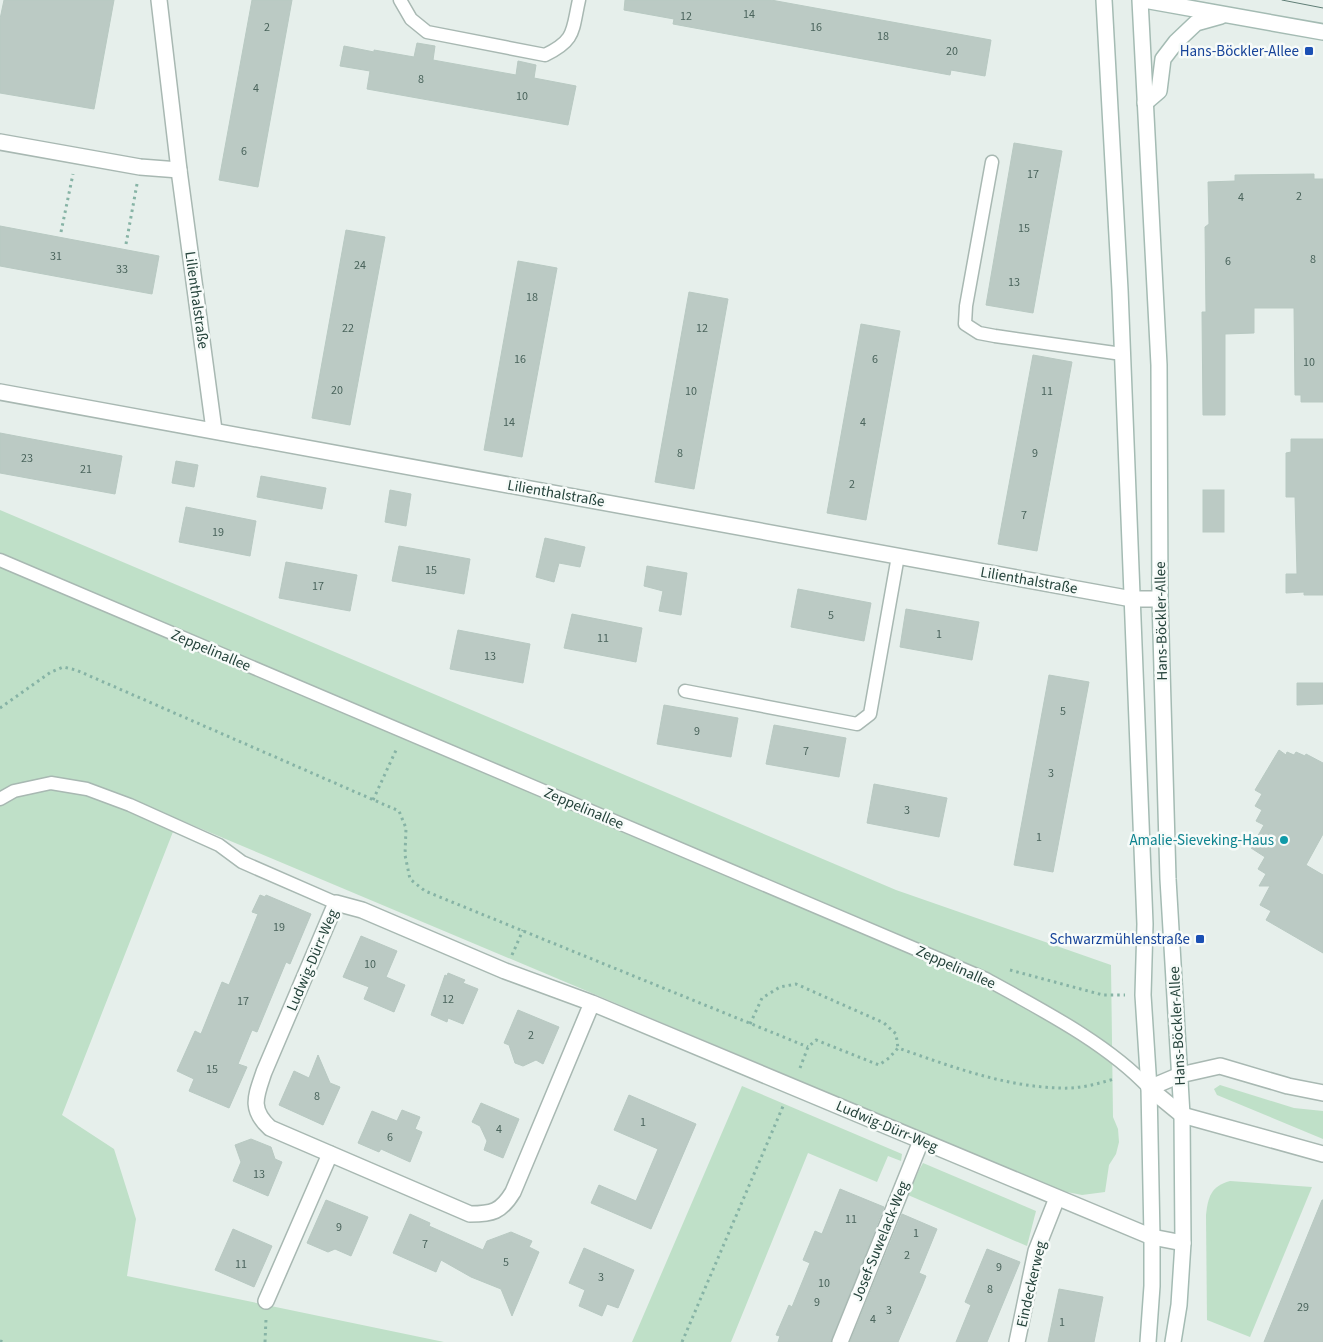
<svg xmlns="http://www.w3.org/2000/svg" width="1323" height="1342" font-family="'Source Sans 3',sans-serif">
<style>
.green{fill:#bfe0c8}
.building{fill:#bbcac4;stroke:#b8c9c2}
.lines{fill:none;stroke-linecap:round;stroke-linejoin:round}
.lane-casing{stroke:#a8b8b2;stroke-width:15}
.street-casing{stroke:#a8b8b2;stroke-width:18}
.secondary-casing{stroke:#a4bbb3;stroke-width:18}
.path{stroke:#86b3a5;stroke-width:3;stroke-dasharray:2.5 4;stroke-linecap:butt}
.lane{stroke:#fff;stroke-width:12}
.street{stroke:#fff;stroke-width:15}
.secondary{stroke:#fff;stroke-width:15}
.tram{stroke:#5f7d75;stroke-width:1}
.transit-dot{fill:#1a4fb4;stroke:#f7fbf9;stroke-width:2}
.culture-dot{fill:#0f9aa8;stroke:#f7fbf9;stroke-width:2}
.labels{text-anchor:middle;stroke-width:5;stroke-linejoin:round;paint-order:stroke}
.number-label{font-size:12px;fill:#4a645c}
.transit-label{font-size:15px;fill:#164399;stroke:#f7fbf9;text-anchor:end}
.street-label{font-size:15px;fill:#24423a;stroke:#f7fbf9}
.culture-label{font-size:15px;fill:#0d838f;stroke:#f7fbf9;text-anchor:end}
</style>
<rect width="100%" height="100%" fill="#e6efeb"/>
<g class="green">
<path d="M0 510 896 890 1111 965 1113 1117 1118 1129 1119 1142 1116 1154 1109 1165 1105 1192 1082 1195 1062 1191 178 819 62 1115 114 1149 136 1219 127 1276 444 1342H0Z"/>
<path d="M1220 1085 1294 1108 1323 1111V1139L1217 1095 1214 1089Z"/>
<path d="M742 1086 902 1154 901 1161 888 1156 877 1182 808 1153 731 1342H632Z"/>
<path d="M923 1163 1036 1211 1027 1246 908 1195 919 1170Z"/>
<path d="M1230 1181 1312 1187 1250 1337 1207 1320 1206 1215C1208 1197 1211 1186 1230 1181Z"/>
</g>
<g class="building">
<path d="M4 0H114L94 109 0 93V19Z"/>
<path d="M252 0H292L258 187 219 180Z"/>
<path d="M625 0H771L991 40 985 76 951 70 950 75 673 24 674 19 624 10Z"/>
<path d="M417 43 435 46 433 60 516 75 518 61 536 65 534 78 576 86 568 125 367 89 370 71 340 66 344 46 374 52V50L414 57Z"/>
<path d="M1014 143 1062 151 1033 313 986 305Z"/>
<path d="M1314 174V179H1323V402H1301V395H1295L1294 308H1254V333L1225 334V415H1203L1202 312H1206L1205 227 1209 224 1208 182 1235 181V175Z"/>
<path d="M0 226 159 256 152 294 0 266Z"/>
<path d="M346 230 385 237 350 425 312 418Z"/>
<path d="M518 261 557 268 522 457 484 450Z"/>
<path d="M689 292 728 299 694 489 655 482Z"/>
<path d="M861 324 900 331 866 520 827 513Z"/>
<path d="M1033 355 1072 362 1037 551 998 544Z"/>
<path d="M0 433 122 456 115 494 0 473Z"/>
<path d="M1291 439H1323V595H1304V592L1286 593V574H1297L1295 497H1286V453L1291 452Z"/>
<path d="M176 461 198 465 194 487 172 483Z"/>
<path d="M261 476 326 488 322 509 257 497Z"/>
<path d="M390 490 411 494 406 526 385 522Z"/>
<rect x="1203" y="490" width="21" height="42"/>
<path d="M186 507 256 521 250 556 179 542Z"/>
<path d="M545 538 585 547 580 567 559 563 554 582 536 577Z"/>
<path d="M399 546 470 559 464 594 392 581Z"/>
<path d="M286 562 357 575 350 611 279 598Z"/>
<path d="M647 566 687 573 681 615 659 611 663 591 644 586Z"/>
<path d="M798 589 871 603 864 641 791 627Z"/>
<path d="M906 609 979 622 972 660 900 647Z"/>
<path d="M572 614 642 628 636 662 564 648Z"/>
<path d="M458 630 530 644 523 683 450 669Z"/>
<path d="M1049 675 1089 682 1053 872 1014 865Z"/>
<path d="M1297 683H1323V704L1297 705Z"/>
<path d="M664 705 738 718 731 757 657 744Z"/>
<path d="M774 725 846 738 839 777 766 764Z"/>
<path d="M1279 750 1286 755 1287 752 1294 755 1296 752 1305 756 1306 754 1323 763V834L1306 865 1323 875V953L1266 920 1271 911 1260 905 1270 886H1259L1266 874 1258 869 1265 857 1251 848 1264 825 1256 821 1262 810 1255 806 1262 794 1255 790Z"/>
<path d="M874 784 947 798 939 837 867 823Z"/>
<path d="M260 895 265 897 266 895 311 914 290 964 286 962 257 1032 252 1030 238 1064 247 1067 229 1108 189 1091 194 1079 177 1071 195 1031 201 1034 222 982 229 985 258 914 252 912Z"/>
<path d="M361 936 397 951 386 977 405 985 394 1012 364 999 369 987 343 977Z"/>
<path d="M448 973 465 980 463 983 478 989 463 1024 448 1018 447 1022 431 1015 445 975 447 976Z"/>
<path d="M518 1010 559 1027 543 1064 536 1060 523 1066 515 1063 509 1045 504 1043Z"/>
<path d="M318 1055 330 1083 340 1087 323 1125 279 1105 294 1071 309 1078Z"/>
<path d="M629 1095 696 1124 651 1229 591 1203 599 1185 636 1201 658 1149 614 1130Z"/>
<path d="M481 1103 519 1119 503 1158 484 1150 487 1141 480 1126 472 1122Z"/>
<path d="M402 1110 420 1117 415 1129 422 1132 410 1162 381 1149 379 1152 358 1143 372 1111 397 1121Z"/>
<path d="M251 1139 271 1147 275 1159 282 1162 268 1196 233 1181 241 1162 235 1145Z"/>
<path d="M840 1189 884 1207 831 1342H778L780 1336 776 1335 789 1305 792 1307 810 1263 803 1260 815 1231 822 1234Z"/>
<path d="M326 1200 368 1217 351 1256 335 1249 328 1252 307 1243Z"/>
<path d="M1323 1200V1342H1264L1322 1200Z"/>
<path d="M410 1214 430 1223 429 1226 483 1250 487 1241 511 1232 532 1241 529 1247 539 1252 512 1316 501 1289 471 1277 441 1260 436 1272 393 1253Z"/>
<path d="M902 1214 937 1229 919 1273 926 1276 922 1286 898 1342H850Z"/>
<path d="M233 1229 272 1246 254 1287 215 1270Z"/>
<path d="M584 1248 634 1270 618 1308 607 1304 602 1316 579 1306 585 1290 569 1283Z"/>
<path d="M987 1249 1020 1262 987 1342H956L971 1305 965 1302Z"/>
<path d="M1059 1289 1103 1297 1094 1342H1048Z"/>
</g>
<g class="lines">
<defs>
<g id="lane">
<path d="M400 0 411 19 427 32 545 55C576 40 572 31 579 0"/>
<path d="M992 162 966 306 965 324 979 333 995 336 1122 354"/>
<path d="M0 560 986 979C1040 1009 1107 1043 1149 1088"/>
<path d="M685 691 857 724 870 714 898 556"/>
<path d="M0 799 14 791 51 783 87 789 130 805 219 845 242 862 336 903"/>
</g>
<g id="street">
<path d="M159 0 179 170 214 430"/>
<path d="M0 142 140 167 179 170"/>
<path d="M0 392 1132 599H1160"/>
<path d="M592 1003 513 1192C501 1212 492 1214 470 1214L270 1128C249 1109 256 1096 264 1072L336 903 362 910 505 971 592 1003 1152 1237 1183 1243"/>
<path d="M1323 1093 1288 1086 1220 1066 1180 1075 1149 1088 1182 1115 1323 1154"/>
<path d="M266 1301 330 1154"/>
<path d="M840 1342 921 1141"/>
<path d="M1017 1342 1036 1251 1057 1198"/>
</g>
<g id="secondary">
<path d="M1104 0 1120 290 1145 924 1143 995 1149 1088 1152 1237V1286L1148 1342"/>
<path d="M1140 0 1159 365 1160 599 1168 879 1182 1115 1183 1243 1179 1305 1173 1342"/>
<path d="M1144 0 1323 32"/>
<path d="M1145 103 1159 91 1163 59 1176 42 1196 23 1221 16"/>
</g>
</defs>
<use href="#lane" class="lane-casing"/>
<use href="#street" class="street-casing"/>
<use href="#secondary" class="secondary-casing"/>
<g class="path">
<path d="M61 232 73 174"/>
<path d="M126 244 137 184"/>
<path d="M0 708 51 672 63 667 76 670 399 811 406 828 405 855 410 879 425 891 808 1047"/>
<path d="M373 800 397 748"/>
<path d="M512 955 523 930"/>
<path d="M1010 970 1103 995H1125"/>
<path d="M750 1024 762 998 780 987 796 984 884 1023 896 1034 898 1048"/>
<path d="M800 1068 808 1047 816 1040 879 1065 889 1058 898 1048C950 1066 1005 1087 1061 1088 1079 1089 1097 1084 1114 1079"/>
<path d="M0 1341 3 1342"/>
<path d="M265 1342 266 1319"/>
<path d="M682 1342 784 1104"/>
</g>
<use href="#lane" class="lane"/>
<use href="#street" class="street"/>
<use href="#secondary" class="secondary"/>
<path class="tram" d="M1282 0 1323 8"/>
</g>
<g class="transit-dot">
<rect x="1304" y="46" width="10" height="10" rx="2.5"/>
<rect x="1195" y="934" width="10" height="10" rx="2.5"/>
</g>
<circle class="culture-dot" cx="1284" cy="840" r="5"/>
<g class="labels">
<g class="number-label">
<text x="749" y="18">14</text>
<text x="686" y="20">12</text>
<text x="267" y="31">2</text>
<text x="816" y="31">16</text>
<text x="883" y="40">18</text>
<text x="952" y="55">20</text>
<text x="421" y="83">8</text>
<text x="256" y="92">4</text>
<text x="522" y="100">10</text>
<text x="244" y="155">6</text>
<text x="1033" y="178">17</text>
<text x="1299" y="200">2</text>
<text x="1241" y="201">4</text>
<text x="1024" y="232">15</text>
<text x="56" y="260">31</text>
<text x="1313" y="263">8</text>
<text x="1228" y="265">6</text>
<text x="360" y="269">24</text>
<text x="122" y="273">33</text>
<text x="1014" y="286">13</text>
<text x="532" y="301">18</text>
<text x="348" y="332">22</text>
<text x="702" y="332">12</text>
<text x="520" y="363">16</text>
<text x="875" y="363">6</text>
<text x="1309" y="366">10</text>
<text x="337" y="394">20</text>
<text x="691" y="395">10</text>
<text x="1047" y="395">11</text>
<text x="509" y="426">14</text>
<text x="863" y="426">4</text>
<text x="680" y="457">8</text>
<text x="1035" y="457">9</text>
<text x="27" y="462">23</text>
<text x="86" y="473">21</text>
<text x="852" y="488">2</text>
<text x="1024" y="519">7</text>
<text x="218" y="536">19</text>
<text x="431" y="574">15</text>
<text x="318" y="590">17</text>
<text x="831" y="619">5</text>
<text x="939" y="638">1</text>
<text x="603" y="642">11</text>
<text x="490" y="660">13</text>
<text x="1063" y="715">5</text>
<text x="697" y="735">9</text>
<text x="806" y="755">7</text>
<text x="1051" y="777">3</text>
<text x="907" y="814">3</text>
<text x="1039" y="841">1</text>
<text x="279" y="931">19</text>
<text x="370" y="968">10</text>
<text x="448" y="1003">12</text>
<text x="243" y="1005">17</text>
<text x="531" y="1039">2</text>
<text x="212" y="1073">15</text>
<text x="317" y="1100">8</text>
<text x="643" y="1126">1</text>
<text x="499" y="1133">4</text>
<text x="390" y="1141">6</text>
<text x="259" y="1178">13</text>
<text x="851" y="1223">11</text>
<text x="339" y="1231">9</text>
<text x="916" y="1237">1</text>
<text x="425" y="1248">7</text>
<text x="907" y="1259">2</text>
<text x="506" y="1266">5</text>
<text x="241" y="1268">11</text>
<text x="999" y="1271">9</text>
<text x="601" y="1281">3</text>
<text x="824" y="1287">10</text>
<text x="990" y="1293">8</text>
<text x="817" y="1306">9</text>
<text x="1303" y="1311">29</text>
<text x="889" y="1314">3</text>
<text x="873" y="1323">4</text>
<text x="1062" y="1326">1</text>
</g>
<g class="transit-label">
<text x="1299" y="56">Hans-Böckler-Allee</text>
<text x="1190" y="944">Schwarzmühlenstraße</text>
</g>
<g class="street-label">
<text transform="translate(197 300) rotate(82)" y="5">Lilienthalstraße</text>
<text transform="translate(556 493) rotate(10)" y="5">Lilienthalstraße</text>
<text transform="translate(1029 580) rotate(10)" y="5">Lilienthalstraße</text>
<text transform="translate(1161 621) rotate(-91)" y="5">Hans-Böckler-Allee</text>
<text transform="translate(211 650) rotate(23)" y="5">Zeppelinallee</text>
<text transform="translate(584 808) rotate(23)" y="5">Zeppelinallee</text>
<text transform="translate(312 960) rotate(-67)" y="5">Ludwig-Dürr-Weg</text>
<text transform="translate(956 967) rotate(24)" y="5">Zeppelinallee</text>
<text transform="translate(1177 1026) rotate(-93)" y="5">Hans-Böckler-Allee</text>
<text transform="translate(887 1126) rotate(23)" y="5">Ludwig-Dürr-Weg</text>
<text transform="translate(880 1241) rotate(-68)" y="5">Josef-Suwelack-Weg</text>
<text transform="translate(1031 1284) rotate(-77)" y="5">Eindeckerweg</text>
</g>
<g class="culture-label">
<text x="1274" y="845">Amalie-Sieveking-Haus</text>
</g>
</g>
</svg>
